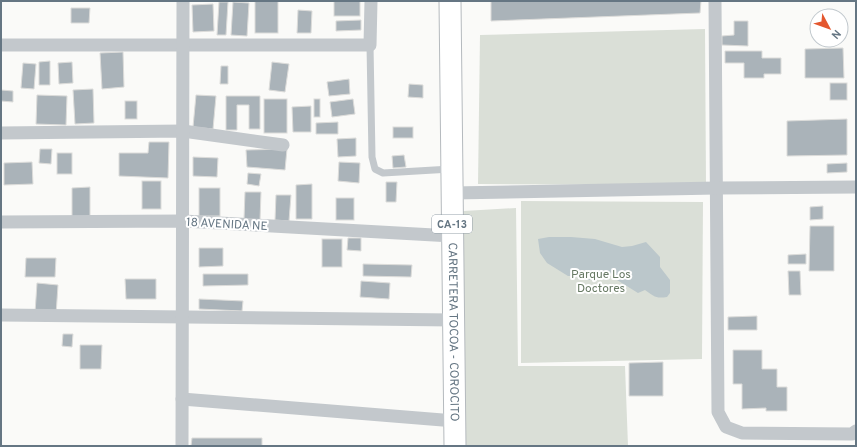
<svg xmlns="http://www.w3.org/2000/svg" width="857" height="447" font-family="Overpass,sans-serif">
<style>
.green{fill:#dadfd7}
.water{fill:#bbc7cb}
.building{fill:#aab3b9;stroke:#dcdcda}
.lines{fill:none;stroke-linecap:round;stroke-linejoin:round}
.primary-casing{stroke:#b5babe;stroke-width:23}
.lane{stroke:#c3c8cc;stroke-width:7}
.street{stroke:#c3c8cc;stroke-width:13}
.primary{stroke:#fff;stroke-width:21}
.labels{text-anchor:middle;stroke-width:4;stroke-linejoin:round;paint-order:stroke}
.shield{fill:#fff;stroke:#939fa8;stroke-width:1}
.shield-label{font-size:11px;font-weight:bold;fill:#657683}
.street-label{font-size:12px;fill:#657683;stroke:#fff}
.park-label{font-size:12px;fill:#687a64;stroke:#fff}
</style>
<rect width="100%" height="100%" fill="#fafaf8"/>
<g class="green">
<path d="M705 29 706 185 478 184 480 35Z"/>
<path d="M521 201 703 202 702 359 521 363Z"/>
<path d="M516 208 518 366H625L628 446H450L447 212Z"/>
</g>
<path class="water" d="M549 237H571L595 239 622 247 632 246 646 242 660 257V267L670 280V293L667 297C655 299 654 296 645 290L638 293 617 280 613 274 601 272 590 280H586L577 276H568L547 263 540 253 538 239Z"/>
<g class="building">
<rect x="255" y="1" width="23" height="32"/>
<rect x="334" y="1" width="26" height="15"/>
<path d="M491 1H701L700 13 491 21Z"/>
<path d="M219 2H228L226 35H217Z"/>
<path d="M233 2 249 3 247 36 231 35Z"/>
<path d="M213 4 214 31 193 32 192 5Z"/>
<path d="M71 8H90L89 23H71Z"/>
<path d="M298 10 312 11 311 33H297Z"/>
<path d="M361 20V30L336 31V21Z"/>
<path d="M734 21H748V46L722 45V36L734 35Z"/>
<path d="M843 48 844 78H805V49Z"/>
<path d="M725 51H762V58H781V74H764V78H744V63H725Z"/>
<path d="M123 52 124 87 102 89 100 53Z"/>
<path d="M50 61V85H39V62Z"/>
<path d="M72 62 73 83 59 84 58 63Z"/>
<path d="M272 62 289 64 285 92 269 90Z"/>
<path d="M23 63 36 64 34 89 21 88Z"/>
<path d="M221 66H228V84H220Z"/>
<path d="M349 79 350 94 329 96 327 82Z"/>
<rect x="830" y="83" width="17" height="17"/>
<path d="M409 84 423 85V98L408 97Z"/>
<path d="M93 89 94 123 75 124 73 90Z"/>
<path d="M1 90 13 91V102L1 101Z"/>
<path d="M37 95 67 96 66 125 36 124Z"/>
<path d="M196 95 216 96 213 129 193 127Z"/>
<path d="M226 96H260V129H249V105H237V130H226Z"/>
<rect x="264" y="99" width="23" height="34"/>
<rect x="314" y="99" width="6" height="18"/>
<path d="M353 99 355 114 332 117 330 102Z"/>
<rect x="125" y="101" width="12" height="18"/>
<path d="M311 106V132H293L292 107Z"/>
<path d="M847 119V155L787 156V121Z"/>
<path d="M338 122V134H316V123Z"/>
<rect x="393" y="127" width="20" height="11"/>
<path d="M356 138V156L338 157 337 139Z"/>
<path d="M149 142H169L168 178 119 176V153H148Z"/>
<path d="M40 149H52L51 164 39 163Z"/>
<path d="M287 149 285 170 247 167 246 150Z"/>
<rect x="57" y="153" width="15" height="21"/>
<path d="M404 155 406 167 393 168 392 156Z"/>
<path d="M193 157 218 158 217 177 193 176Z"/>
<path d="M32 162 33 184 4 185V163Z"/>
<path d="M339 162 360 163 359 183 338 181Z"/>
<path d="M847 163V172L827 173V164Z"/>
<path d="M248 173 261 174 259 186 247 184Z"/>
<rect x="142" y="181" width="19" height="28"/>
<path d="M386 182H397L396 202H386Z"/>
<path d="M312 184V219H296V185Z"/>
<path d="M90 187V216L72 217V188Z"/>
<rect x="199" y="188" width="21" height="28"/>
<path d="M245 192H261L260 220 244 219Z"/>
<path d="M276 195H291L289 221 275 220Z"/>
<rect x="336" y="198" width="18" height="22"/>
<path d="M823 206V219L810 220V207Z"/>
<path d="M810 226H834V271H809Z"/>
<path d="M348 238H361V251L347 250Z"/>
<rect x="322" y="239" width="20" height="28"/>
<path d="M199 248H223V266L199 267Z"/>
<path d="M806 254V264H788V255Z"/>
<path d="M26 258H56L55 277H25Z"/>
<path d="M363 264 412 265 411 277 363 276Z"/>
<path d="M788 271H800L801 295H789Z"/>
<path d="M203 274H248V285L203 286Z"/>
<path d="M125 279H156V299H126Z"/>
<path d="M361 281 390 283 389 299 360 297Z"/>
<path d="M37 283 58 285 56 315 35 313Z"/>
<path d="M199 299 243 301 242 311 199 309Z"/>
<path d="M757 316V330H728V317Z"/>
<path d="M63 334H73L72 347 62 346Z"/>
<path d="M80 345H102L101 369H80Z"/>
<path d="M733 350H762V369H777V387H787V411H766V408L742 409V384H733Z"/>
<path d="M663 362V396H629V363Z"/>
<path d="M192 438H262V446H191Z"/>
</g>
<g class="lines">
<defs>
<g id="primary">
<path id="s1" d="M450 1 455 446"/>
</g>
</defs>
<use href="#primary" class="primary-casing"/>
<path class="lane" d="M370 45 372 157 375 169 383 173 451 169"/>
<g class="street">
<path d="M715 1 718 412 726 427 742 433 852 434 856 431"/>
<path d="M1 45H370L371 1"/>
<path d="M1 133 183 131 283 145"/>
<path d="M452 193 717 188 856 187"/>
<path d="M1 222 183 221 452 236"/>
<path d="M1 315 453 320"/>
<path d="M182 399 455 421"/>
<path d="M182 446 183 1"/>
</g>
<use href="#primary" class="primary"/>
</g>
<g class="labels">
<rect class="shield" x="432" y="215" width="40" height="18" rx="3"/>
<g class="shield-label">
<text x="452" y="228">CA-13</text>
</g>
<g class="street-label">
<text transform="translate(227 224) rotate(3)" y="4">18 AVENIDA NE</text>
<text dy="4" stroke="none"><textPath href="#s1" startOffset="331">CARRETERA TOCOA - COROCITO</textPath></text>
</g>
<g class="park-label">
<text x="601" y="278">Parque Los<tspan x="601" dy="14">Doctores</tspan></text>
</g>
</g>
<rect width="857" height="447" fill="none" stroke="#657683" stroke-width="4"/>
<g transform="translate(829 28) rotate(131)"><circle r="19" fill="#ffffff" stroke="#c1c8cd"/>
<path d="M0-3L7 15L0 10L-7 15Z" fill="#e4572e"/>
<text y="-6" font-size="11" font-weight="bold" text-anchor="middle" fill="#657683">N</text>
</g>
</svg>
